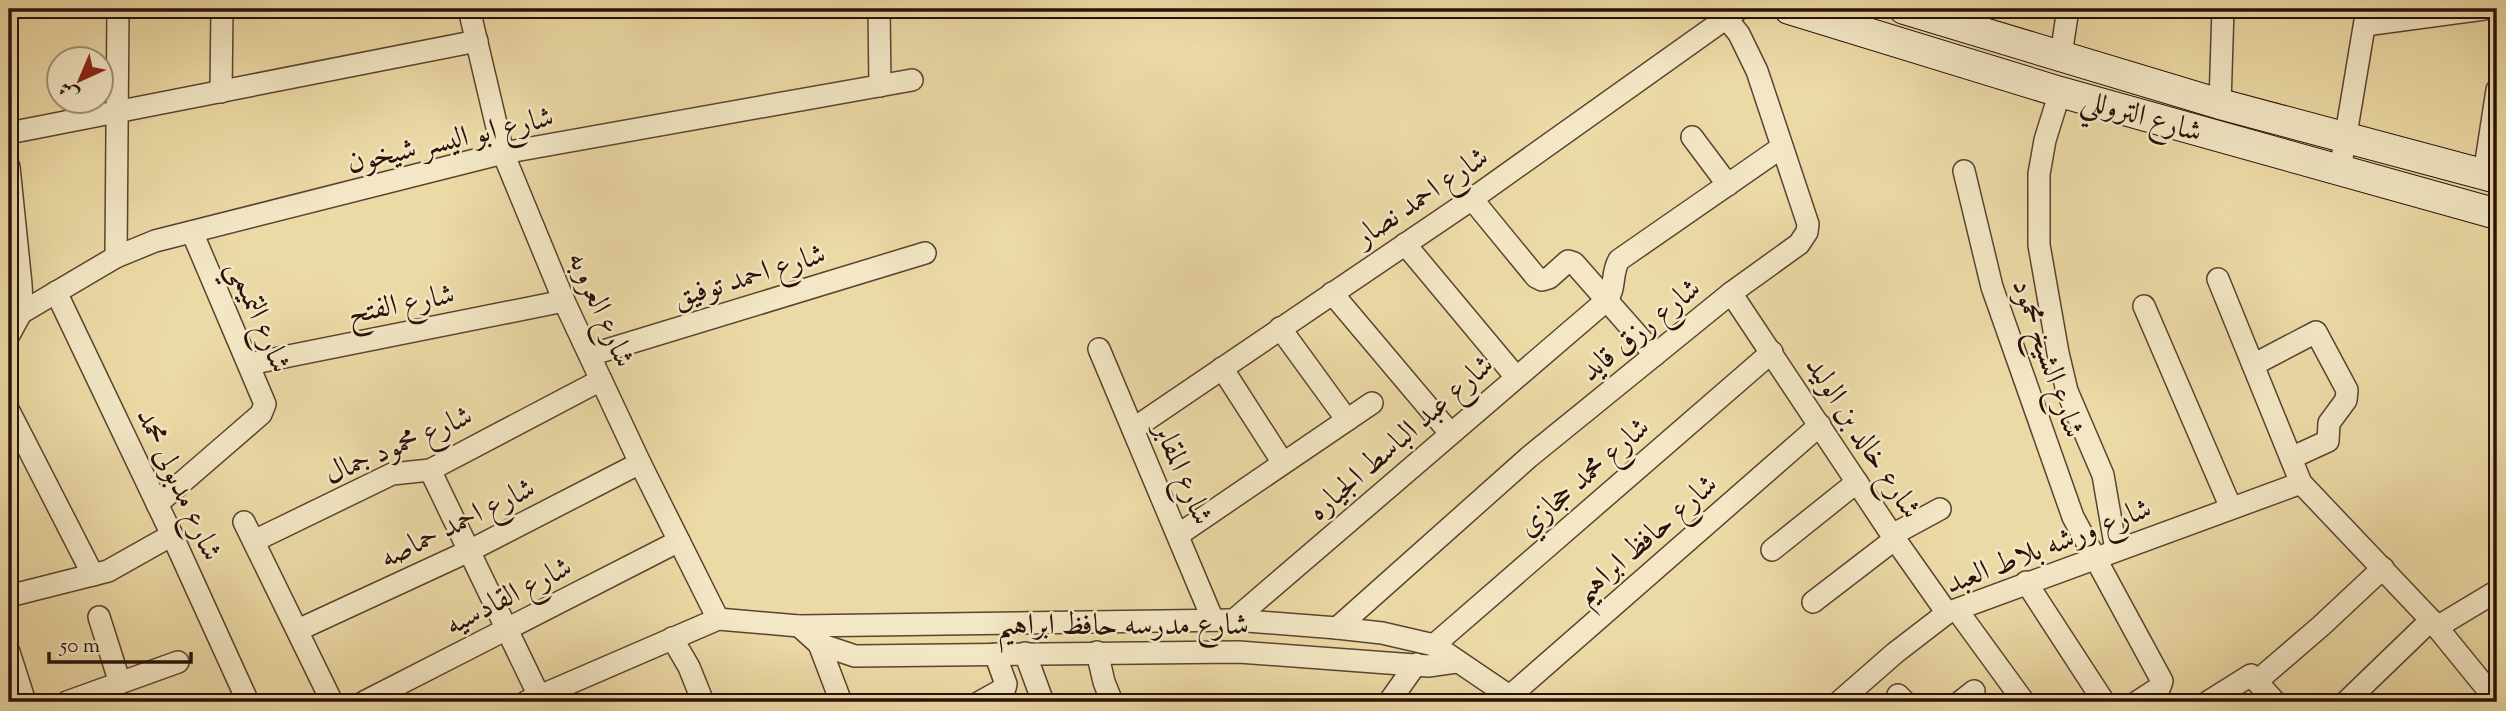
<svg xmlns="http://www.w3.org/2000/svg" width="2506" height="711" font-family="'Sorts Mill Goudy',Amiri,serif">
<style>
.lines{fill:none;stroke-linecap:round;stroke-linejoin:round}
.street-casing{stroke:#5a4330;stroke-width:24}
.secondary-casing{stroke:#291108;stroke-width:32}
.street{stroke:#f3e7c5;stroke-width:21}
.secondary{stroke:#f3e7c5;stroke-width:30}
.labels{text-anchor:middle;stroke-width:5;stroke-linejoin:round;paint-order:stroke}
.street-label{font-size:30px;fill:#291108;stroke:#f3e7c5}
</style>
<rect width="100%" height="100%" fill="#ecdaa6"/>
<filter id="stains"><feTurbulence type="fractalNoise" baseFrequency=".00286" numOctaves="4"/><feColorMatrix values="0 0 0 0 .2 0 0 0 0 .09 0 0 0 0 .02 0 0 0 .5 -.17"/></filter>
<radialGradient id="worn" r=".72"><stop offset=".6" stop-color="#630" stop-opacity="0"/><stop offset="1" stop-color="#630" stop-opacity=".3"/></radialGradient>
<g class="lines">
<defs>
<g id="street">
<path d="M469 9 503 153 564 301 640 463 718 619"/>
<path d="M879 9 880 86"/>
<path d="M2365 25 2484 9"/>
<path d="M2061 55 2068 9"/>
<path d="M221 92 222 9"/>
<path d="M2060 92 2045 140 2039 174V245L2058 353 2067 391 2103 475 2116 550"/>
<path d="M2220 104 2223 9"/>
<path d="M9 133 477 41"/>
<path d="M1692 137 1728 185"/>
<path d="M9 167 21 284 22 305 21 313 9 335"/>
<path d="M2340 170 2367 9"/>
<path d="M1964 171 1992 287 2073 517 2162 681 2160 687 2137 702"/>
<path d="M2484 174 2497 90"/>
<path d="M1472 199 1536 277 1542 280 1549 278 1568 261 1574 263 1655 355"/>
<path d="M1405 244 1516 377"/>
<path d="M116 257 118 9"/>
<path d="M2218 279 2301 483 2431 620 2497 701"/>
<path d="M56 292 172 535 248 702"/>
<path d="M1332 293 1450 433"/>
<path d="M1731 293 1892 535 1947 613"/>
<path d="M2144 306 2231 508"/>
<path d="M9 310 21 313 116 257 155 241 503 153 912 80"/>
<path d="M1280 328 1347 420"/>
<path d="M1099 349 1213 620"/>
<path d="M590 355 925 253"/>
<path d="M249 364 564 301"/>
<path d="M2253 365 2316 332 2347 390 2346 400 2329 423 2328 441 2291 458"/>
<path d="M1222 368 1283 463"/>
<path d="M9 411 93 575"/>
<path d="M1133 429 1472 199 1739 9"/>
<path d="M430 470 539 696V702"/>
<path d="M157 504 261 414 265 404 192 232"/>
<path d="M244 522 332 702"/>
<path d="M1178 535 1372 403"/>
<path d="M1892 535 1940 509"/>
<path d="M254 541 392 474 430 470 601 380"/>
<path d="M1772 550 1857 482"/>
<path d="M2026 582 2104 702"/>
<path d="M9 596 108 571 172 535"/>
<path d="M1813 602 1895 539"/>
<path d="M1957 610 2024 702"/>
<path d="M99 617 120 683"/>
<path d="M1234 620 1607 300C1616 288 1611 273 1619 260L1782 147"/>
<path d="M799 626 819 644 855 656 1239 652 1428 666 1456 662"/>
<path d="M2437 627 2497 591"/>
<path d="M1337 628 1529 457 1731 293 1799 244 1807 232 1808 224 1757 71 1739 34 1726 18"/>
<path d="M298 630 469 551 640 463"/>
<path d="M672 638 689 667 703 702"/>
<path d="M819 644 841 702"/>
<path d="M1434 645 1772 352"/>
<path d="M9 652 25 702"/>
<path d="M1097 652 1104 682 1112 702"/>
<path d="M1025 653 1043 702"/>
<path d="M2257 681 2321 626 2383 568"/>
<path d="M1898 695 1905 702"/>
<path d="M1510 696 1820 425"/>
<path d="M67 702 178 662"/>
<path d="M364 702 679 541"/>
<path d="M526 702 718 619 799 626 1234 620 1337 628 1382 633 1434 645 1518 702"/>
<path d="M980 702 1005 688 1006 684 995 654"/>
<path d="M1389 702 1416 664"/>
<path d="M1839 702 1895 653 1947 613 2301 483"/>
<path d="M1960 702 1974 691"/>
<path d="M2208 702 2251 675 2275 702"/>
<path d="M2346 702 2431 620"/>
</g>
<g id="secondary">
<path d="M1789 9 2060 92 2497 214"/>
<path d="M1904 9 2220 104 2497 178"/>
</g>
</defs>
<use href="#street" class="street-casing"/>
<use href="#secondary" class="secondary-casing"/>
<use href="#street" class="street"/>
<use href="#secondary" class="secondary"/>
</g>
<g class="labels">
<g class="street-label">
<text transform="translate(2142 115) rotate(16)" y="10">شارع التروللي</text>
<text transform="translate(450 139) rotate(-13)" y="10">شارع ابو اليسر شيخون</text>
<text transform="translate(1421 196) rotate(-34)" y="10">شارع احمد نصار</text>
<text transform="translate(749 275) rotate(-17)" y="10">شارع احمد توفيق</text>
<text transform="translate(401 303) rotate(-11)" y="10">شارع الفتح</text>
<text transform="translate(602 309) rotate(66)" y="10">شارع العروبه</text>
<text transform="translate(260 316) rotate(67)" y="10">شارع التميمي</text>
<text transform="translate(1640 329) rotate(-39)" y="10">شارع رزق قايد</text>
<text transform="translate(2049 358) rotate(71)" y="10">شارع الشيخ محمود</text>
<text transform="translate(1400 437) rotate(-41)" y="10">شارع عبد الباسط الجياره</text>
<text transform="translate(1864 437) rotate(57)" y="10">شارع خالد بن الوليد</text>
<text transform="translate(398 444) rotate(-23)" y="10">شارع محمود جمال</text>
<text transform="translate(1184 473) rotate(67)" y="10">شارع المقابر</text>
<text transform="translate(1583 476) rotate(-41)" y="10">شارع محمد حجازي</text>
<text transform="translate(180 484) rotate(65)" y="10">شارع مدبولى محمد</text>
<text transform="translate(457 522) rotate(-26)" y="10">شارع احمد حماصه</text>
<text transform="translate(1645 538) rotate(-41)" y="10">شارع حافظ ابراهيم</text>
<text transform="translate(2048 545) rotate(-21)" y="10">شارع ورشه بلاط العبد</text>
<text transform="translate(508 595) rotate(-27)" y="10">شارع القادسيه</text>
<text x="1123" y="634">شارع مدرسه حافظ ابراهيم</text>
</g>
</g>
<rect width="2506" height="711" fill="none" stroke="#ecdaa6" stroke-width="35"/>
<rect x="10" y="10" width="2485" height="690" fill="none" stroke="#291108" stroke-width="3.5"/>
<rect x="18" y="18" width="2471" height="676" fill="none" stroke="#291108" stroke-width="2"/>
<g transform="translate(80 80) rotate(224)"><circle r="33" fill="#f3e7c5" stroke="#a29179" stroke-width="2"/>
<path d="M0-5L12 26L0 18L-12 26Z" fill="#8f2418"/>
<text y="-10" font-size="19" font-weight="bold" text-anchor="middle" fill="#291108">ش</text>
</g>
<path d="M49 652v10h142v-10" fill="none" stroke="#291108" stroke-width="3.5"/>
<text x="60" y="652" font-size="21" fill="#291108" stroke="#f3e7c5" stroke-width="5" paint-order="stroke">50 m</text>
<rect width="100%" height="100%" filter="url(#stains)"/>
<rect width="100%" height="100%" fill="url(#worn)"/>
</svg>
